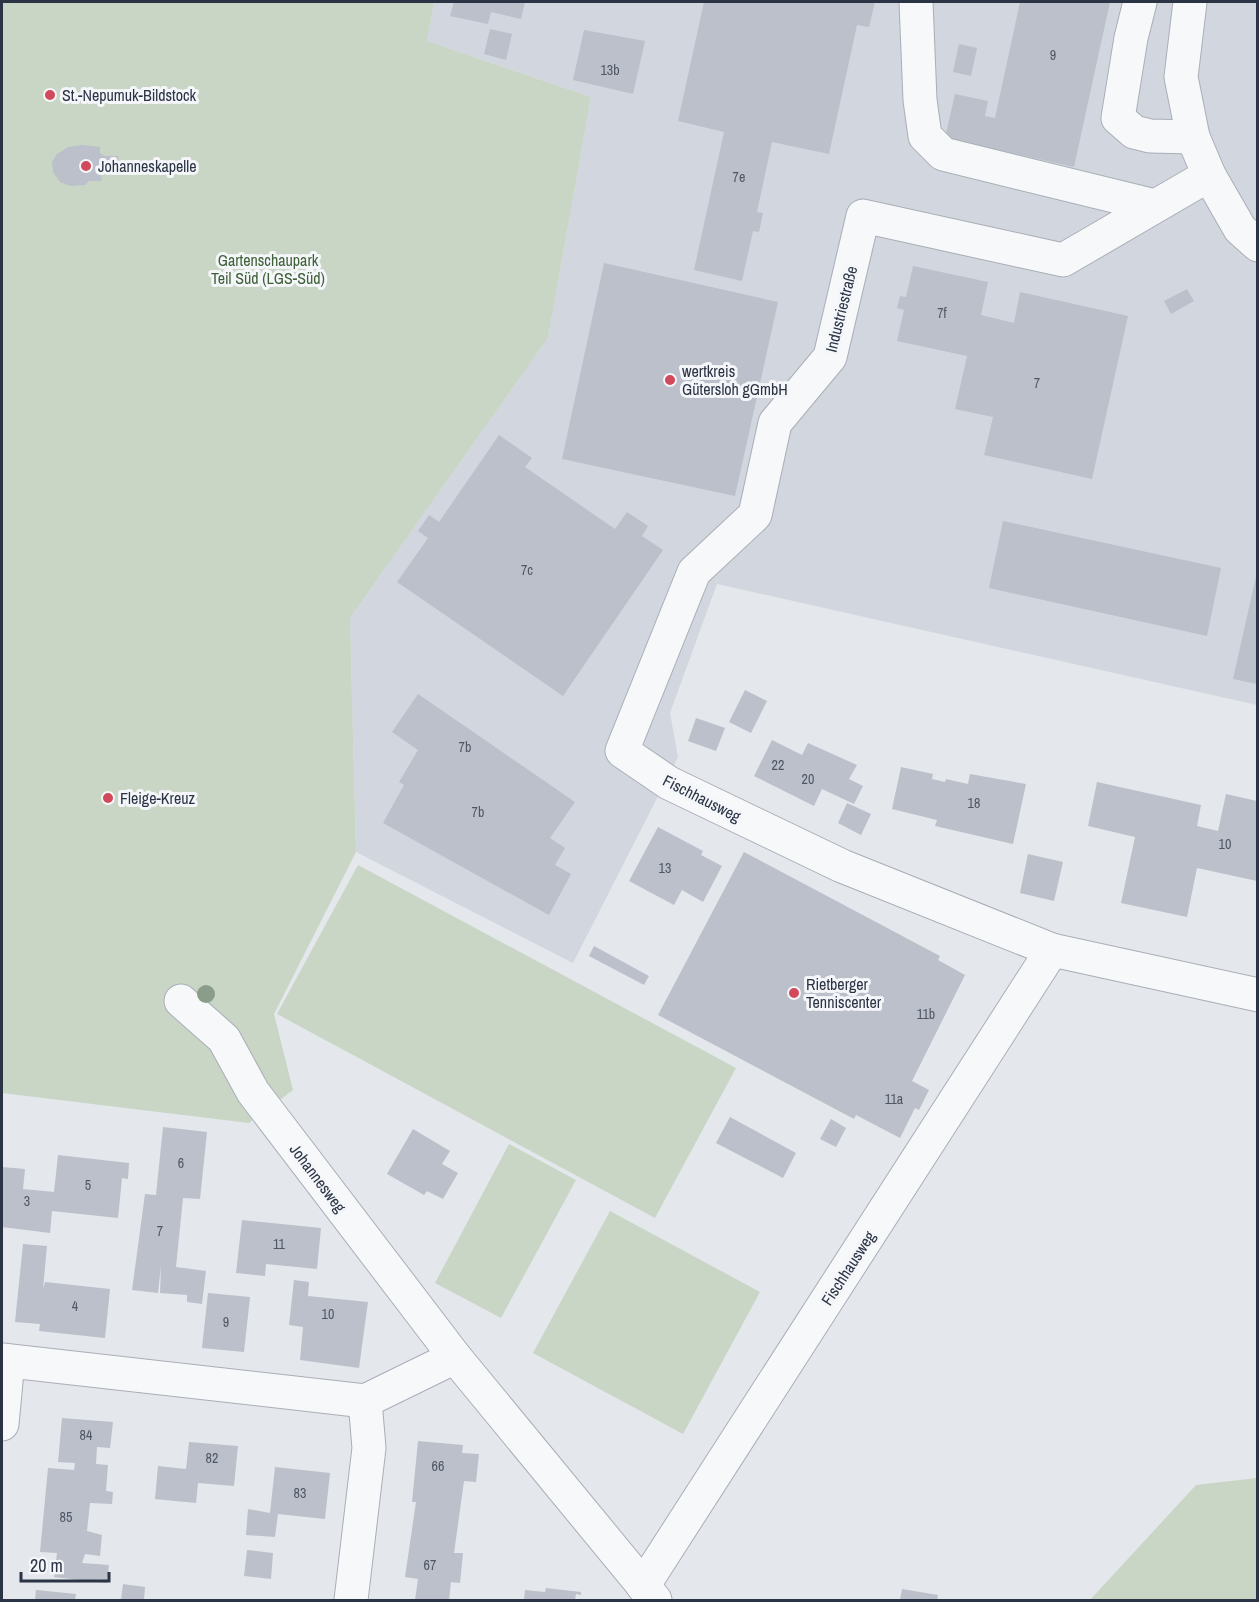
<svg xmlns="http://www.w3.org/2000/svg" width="1259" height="1602" font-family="'Archivo Narrow',sans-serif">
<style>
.built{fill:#d2d6de}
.green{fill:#c9d6c5}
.building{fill:#bbc0ca}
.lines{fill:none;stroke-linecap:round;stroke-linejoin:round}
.minor-casing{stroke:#a9aeb7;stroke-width:35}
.minor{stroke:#f7f8fa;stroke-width:33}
.tree{fill:#899d89}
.poi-dot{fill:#d1495b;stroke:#f4f6f9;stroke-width:2}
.labels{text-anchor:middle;stroke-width:6;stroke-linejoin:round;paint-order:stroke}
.number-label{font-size:14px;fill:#4f5766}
.poi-label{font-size:16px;fill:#2b3445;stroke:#f4f6f9;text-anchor:start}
.park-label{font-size:16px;fill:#3f6138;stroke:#f4f6f9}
.street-label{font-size:16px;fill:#2b3445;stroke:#f4f6f9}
</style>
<rect width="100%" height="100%" fill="#e4e7ec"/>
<path class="built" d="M434 2H1257V705L717 584 670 713 678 757 573 963 356 852 350 618 548 338 591 97 427 41Z"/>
<g class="green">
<path d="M2 2H434L427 41 591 97 548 338 350 618 356 852 274 1014 293 1090 249 1123 2 1093Z"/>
<path d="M358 865 736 1068 655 1218 277 1014Z"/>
<path d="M509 1144 576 1180 501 1318 435 1283Z"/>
<path d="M610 1211 760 1292 683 1434 533 1353Z"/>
<path d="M1257 1478V1600H1090L1196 1485Z"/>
</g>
<g class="building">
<path d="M454 2H525L521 19 491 12 488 24 450 16Z"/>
<path d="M704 2H875L869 27 857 25 829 154 772 142 757 212 763 213 759 232 753 231 742 281 694 270 724 132 678 121Z"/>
<path d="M1020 2H1110L1074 167 945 138 955 94 988 101 985 116 995 118Z"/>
<path d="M490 29 512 34 506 60 484 54Z"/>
<path d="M584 30 645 41 633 94 573 80Z"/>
<path d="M959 44 977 48 971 76 953 72Z"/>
<path d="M82 145 100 147V153L105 156H118L119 170 106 171 101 175 102 181H89L85 185 70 186 60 182 53 172 52 162 57 154 68 147Z"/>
<path d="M604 263 778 302 735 496 562 459Z"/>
<path d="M913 266 988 282 981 315 1014 323 1020 292 1128 316 1092 479 984 455 993 417 955 409 967 356 897 341 904 310 897 308 900 296 906 297Z"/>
<path d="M1187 289 1194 301 1171 314 1164 301Z"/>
<path d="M499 435 532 458 525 467 615 529 627 512 648 526 642 536 663 550 563 696 397 582 428 538 418 531 429 515 439 522Z"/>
<path d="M1003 521 1221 568 1207 636 989 588Z"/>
<path d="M1257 572V684L1233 679Z"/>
<path d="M745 690 767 701 751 733 729 722Z"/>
<path d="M418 694 575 802 550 838 565 848 555 865 571 874 549 915 383 823 404 785 399 782 418 750 392 732Z"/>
<path d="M696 718 725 728 716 751 688 741Z"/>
<path d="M772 740 802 755 808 743 857 765 849 779 863 786 854 804 822 789 814 806 754 776Z"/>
<path d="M901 767 933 774 932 779 945 782 946 779 968 784 970 774 1026 784 1013 844 935 826 937 820 892 809Z"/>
<path d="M1097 782 1201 805 1197 826 1218 831 1226 794 1257 801V881L1197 868 1187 917 1121 903 1135 837 1088 826Z"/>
<path d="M847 803 871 814 861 835 838 823Z"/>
<path d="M658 827 703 851 701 855 722 866 703 902 682 890 674 905 629 881Z"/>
<path d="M744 852 940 956 938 960 965 975 912 1081 929 1090 919 1110 915 1108 900 1138 856 1115 854 1119 658 1015Z"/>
<path d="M1028 854 1063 862 1054 901 1020 893Z"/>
<path d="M594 946 649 976 644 985 589 956Z"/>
<path d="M730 1117 796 1153 783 1178 716 1143Z"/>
<path d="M831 1119 846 1128 836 1147 820 1139Z"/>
<path d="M163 1127 207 1132 200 1199 183 1198 176 1267 206 1271 202 1304 187 1302V1295L160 1293 161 1266 158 1293 132 1290 145 1194 156 1195Z"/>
<path d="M413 1129 450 1151 442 1164 458 1173 443 1199 427 1191 424 1195 387 1174Z"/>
<path d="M58 1155 129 1163 128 1179 122 1178 118 1218 52 1211 50 1233 2 1227V1167L25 1169 23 1189 54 1192Z"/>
<path d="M242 1220 321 1228 317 1269 266 1264 265 1276 236 1273Z"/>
<path d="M23 1244 47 1246 43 1289 45 1282 110 1289 105 1338 39 1331 40 1324 15 1322Z"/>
<path d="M294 1280 309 1282 308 1296 368 1302 359 1368 300 1360 303 1327 289 1325Z"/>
<path d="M208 1293 250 1297 244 1352 202 1348Z"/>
<path d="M62 1418 113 1422 110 1448 97 1447 96 1464 108 1465 106 1491 113 1492 112 1504 90 1503 87 1531 102 1535 100 1556 85 1554 82 1563 109 1565 107 1583 54 1577 57 1553 40 1552 48 1468 74 1470 75 1463 58 1462Z"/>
<path d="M418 1441 463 1445 462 1453 479 1454 476 1482 464 1481 454 1553H463L460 1583 451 1582 449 1600H415L418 1579 405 1577 416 1502H412Z"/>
<path d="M189 1442 238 1446 234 1486 198 1483 196 1503 155 1499 158 1466 186 1469Z"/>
<path d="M275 1467 330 1473 325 1519 278 1514 275 1537 246 1535 248 1509 270 1513Z"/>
<path d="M247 1550 273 1553 271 1579 244 1576Z"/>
<path d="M123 1584 145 1587 144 1600H121Z"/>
<path d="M546 1588 581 1592V1595L576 1594 575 1600H524L525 1590 545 1592Z"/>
<path d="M902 1589 938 1595 937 1600H900Z"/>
<path d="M36 1590 76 1594 75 1600H35Z"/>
</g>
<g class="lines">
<defs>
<g id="minor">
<path d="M916 2 920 100 925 136 943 154 1155 206"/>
<path d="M1140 2 1131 38 1118 118 1134 132 1150 136 1193 137"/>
<path d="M1190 2 1181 77 1193 137 1209 175 1240 229 1258 245"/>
<path d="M1209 175 1063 260 863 216 830 357 775 423 755 515 694 572 622 751 669 783 842 866 1052 950 1258 995"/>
<path d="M181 1001 224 1039 253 1092 455 1357 655 1600"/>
<path d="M2 1360 365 1401 455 1357"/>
<path d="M2 1424 8 1361"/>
<path d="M643 1586 1052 950"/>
<path d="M351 1600 369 1448 365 1401"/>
</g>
</defs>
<use href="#minor" class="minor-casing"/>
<use href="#minor" class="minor"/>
</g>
<circle class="tree" cx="206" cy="994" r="9"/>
<g class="poi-dot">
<circle cx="50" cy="95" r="6"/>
<circle cx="86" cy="166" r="6"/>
<circle cx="670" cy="380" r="6"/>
<circle cx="108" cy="798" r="6"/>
<circle cx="794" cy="993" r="6"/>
</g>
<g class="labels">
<g class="number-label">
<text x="1053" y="60">9</text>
<text x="610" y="75">13b</text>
<text x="739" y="182">7e</text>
<text x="942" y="318">7f</text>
<text x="1037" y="388">7</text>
<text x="527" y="575">7c</text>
<text x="465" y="752">7b</text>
<text x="778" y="770">22</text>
<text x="808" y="784">20</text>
<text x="974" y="808">18</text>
<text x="478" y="817">7b</text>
<text x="1225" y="849">10</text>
<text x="665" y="873">13</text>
<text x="926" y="1019">11b</text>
<text x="894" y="1104">11a</text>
<text x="181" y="1168">6</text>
<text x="88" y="1190">5</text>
<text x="27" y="1206">3</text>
<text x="160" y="1236">7</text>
<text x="279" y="1249">11</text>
<text x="75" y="1311">4</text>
<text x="328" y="1319">10</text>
<text x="226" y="1327">9</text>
<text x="86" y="1440">84</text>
<text x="212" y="1463">82</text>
<text x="438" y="1471">66</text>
<text x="300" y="1498">83</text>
<text x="66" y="1522">85</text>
<text x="430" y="1570">67</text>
</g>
<g class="poi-label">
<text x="62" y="101">St.-Nepumuk-Bildstock</text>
<text x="98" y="172">Johanneskapelle</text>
<text x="682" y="377">wertkreis<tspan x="682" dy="18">Gütersloh gGmbH</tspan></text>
<text x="120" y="804">Fleige-Kreuz</text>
<text x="806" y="990">Rietberger<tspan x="806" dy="18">Tenniscenter</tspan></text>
</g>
<g class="park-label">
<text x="268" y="266">Gartenschaupark<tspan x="268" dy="18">Teil Süd (LGS-Süd)</tspan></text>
</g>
<g class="street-label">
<text transform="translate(841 309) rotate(-76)" y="6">Industriestraße</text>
<text transform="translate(702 798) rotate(27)" y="6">Fischhausweg</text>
<text transform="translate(318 1178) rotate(53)" y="6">Johannesweg</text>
<text transform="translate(848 1268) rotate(-57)" y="6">Fischhausweg</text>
</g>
</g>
<rect width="1259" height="1602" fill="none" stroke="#2b3445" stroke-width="6"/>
<path d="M21 1572v9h88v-9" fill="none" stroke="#2b3445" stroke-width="3"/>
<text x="30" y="1572" font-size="18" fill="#2b3445" stroke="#f4f6f9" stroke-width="4.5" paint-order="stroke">20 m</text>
</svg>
